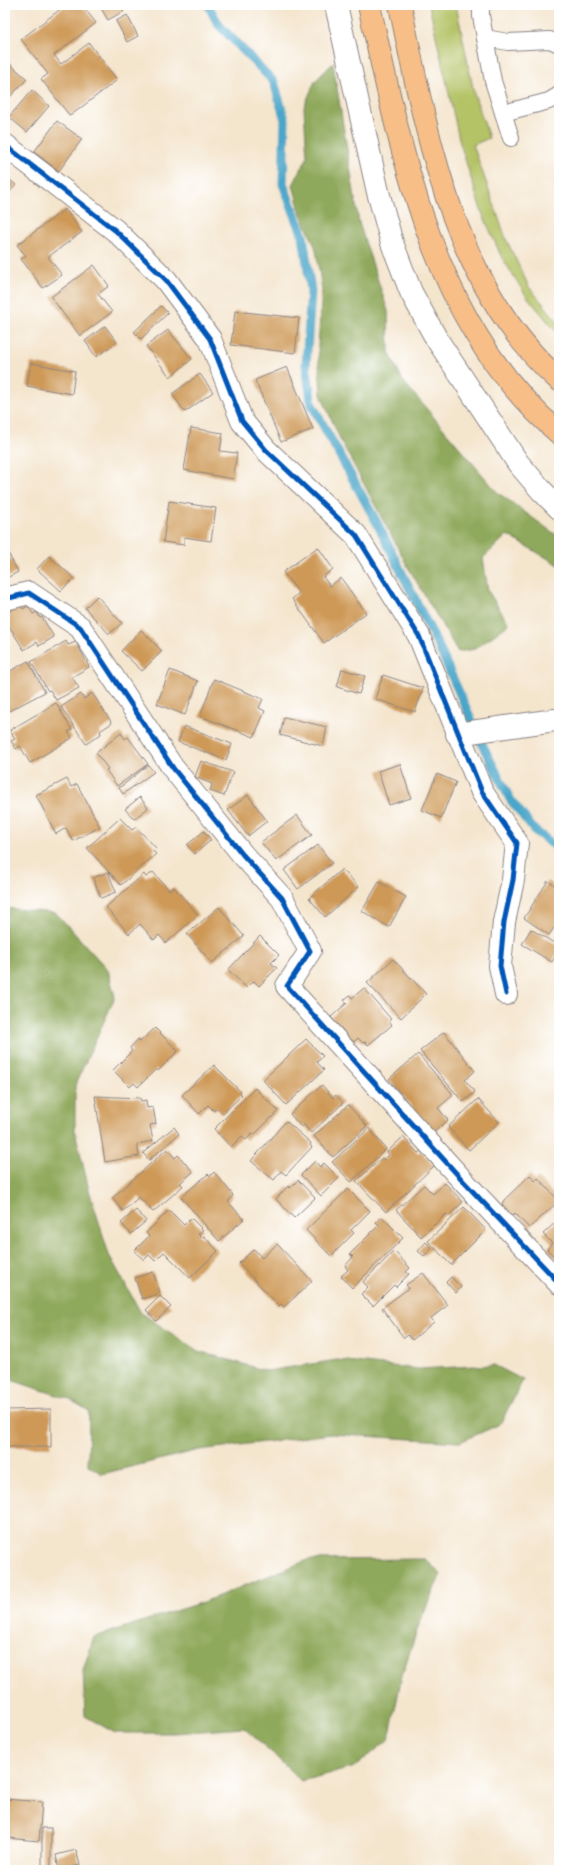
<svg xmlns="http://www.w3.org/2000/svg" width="564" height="1875" font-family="'Comic Neue',sans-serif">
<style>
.green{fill:#b4c366;stroke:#6b7250}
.forest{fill:#8fa95b;stroke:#58664b}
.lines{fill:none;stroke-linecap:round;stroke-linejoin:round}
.stream{stroke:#4ba6c9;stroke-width:9}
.building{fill:#ce9956}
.service-casing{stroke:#8b8484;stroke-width:18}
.minor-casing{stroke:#8b8484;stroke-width:24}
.motorway-casing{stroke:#8b8484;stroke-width:24}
.service{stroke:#fff;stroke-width:16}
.minor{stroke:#fff;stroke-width:22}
.motorway{stroke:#f7be88;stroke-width:22}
.cycleway-casing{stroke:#fff;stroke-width:8}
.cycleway{stroke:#0057b8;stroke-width:5}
</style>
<rect width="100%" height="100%" fill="#fff"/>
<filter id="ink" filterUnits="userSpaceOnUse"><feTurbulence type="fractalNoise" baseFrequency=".025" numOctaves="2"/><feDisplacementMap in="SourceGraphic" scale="8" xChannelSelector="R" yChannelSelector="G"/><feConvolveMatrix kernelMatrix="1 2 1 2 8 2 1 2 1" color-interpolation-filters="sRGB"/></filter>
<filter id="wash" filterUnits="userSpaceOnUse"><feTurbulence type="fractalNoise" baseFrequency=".012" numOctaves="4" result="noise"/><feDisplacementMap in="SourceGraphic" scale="16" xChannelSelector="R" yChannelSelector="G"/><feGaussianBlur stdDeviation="0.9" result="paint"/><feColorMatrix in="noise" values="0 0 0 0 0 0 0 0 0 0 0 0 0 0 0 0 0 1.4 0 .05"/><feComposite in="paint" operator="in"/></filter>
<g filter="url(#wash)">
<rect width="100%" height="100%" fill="#f4e5cd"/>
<path class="green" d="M429 5H456L474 93 489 138 473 145 506 239 529 287 559 323V335L525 294 501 256 481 210 460 143Z"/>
<g class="forest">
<path d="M333 63 359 223 388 311 389 352 403 381 497 492 559 537V565L507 535 483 558 488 591 509 624 475 649 458 652 408 567 340 439 321 395 318 346 322 290 316 249 301 214 293 185 307 158 304 107 315 81Z"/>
<path d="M5 908 56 913 108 970 115 997 75 1085V1131L89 1190 109 1255 141 1313 198 1351 267 1371 337 1360 419 1369 494 1365 523 1380 500 1424 460 1442 331 1434 199 1450 102 1474 88 1465 89 1411 69 1399 5 1378Z"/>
<path d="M425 1559 441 1574 421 1619 402 1675 389 1739 355 1767 301 1781 269 1750 244 1728 174 1733H115L85 1716 83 1670 94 1637 206 1601 308 1560Z"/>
</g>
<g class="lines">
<path class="stream" d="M208 5 219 25 274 82 285 120 283 184 303 236 311 291 306 366 312 405 376 521 438 645 483 746 510 799 534 830 559 849"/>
</g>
<g id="blocks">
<g class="building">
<path d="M66 5H82L96 23 54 55 61 64 89 43 117 80 70 116 41 79 48 74 21 39Z"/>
<path d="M99 5H120L124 11 108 20Z"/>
<path d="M127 15 138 36 127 42 116 21Z"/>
<path d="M8 62 27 79 5 102V65Z"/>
<path d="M32 90 49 106 27 132 9 117Z"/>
<path d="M57 121 82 139 59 171 34 152Z"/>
<path d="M5 176 16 185 5 197Z"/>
<path d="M65 209 82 232 48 257 62 275 43 288 21 259 26 256 17 245Z"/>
<path d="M94 265 109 286 98 294 112 312 80 336 51 297Z"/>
<path d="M161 306 168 313 141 339 134 332Z"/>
<path d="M235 311 299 318 295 353 231 345Z"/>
<path d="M105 326 117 342 96 357 85 341Z"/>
<path d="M168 330 192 359 170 377 146 346Z"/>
<path d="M31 363 75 371 72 394 27 386Z"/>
<path d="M287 367 313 429 281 442 255 380Z"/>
<path d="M200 374 213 392 185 412 172 394Z"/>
<path d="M191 428 223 433 220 451 237 453 233 479 184 470Z"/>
<path d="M169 501 216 508 211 541 184 537V545L163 542Z"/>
<path d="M5 547 18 572 5 579Z"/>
<path d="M318 547 333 569 323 577 330 586 341 578 366 613 324 643 292 599 299 593 283 572Z"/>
<path d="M49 556 74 578 61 591 37 569Z"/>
<path d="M97 596 122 623 109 634 85 608Z"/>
<path d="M20 605 23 609 28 606 33 614 37 612 40 618 42 617 54 637 39 646 37 642 24 650 5 620V614Z"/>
<path d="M141 630 162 651 142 671 121 651Z"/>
<path d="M66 641 68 645 76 642 89 667 72 677 79 688 56 700 50 690 48 691 31 662Z"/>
<path d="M28 661 45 692 5 713V674Z"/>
<path d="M342 669 365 676 359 694 337 687Z"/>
<path d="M170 670 198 681 185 715 157 704Z"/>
<path d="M383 675 423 688 415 712 375 699Z"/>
<path d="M214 679 263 699 259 708 265 711 254 737 200 716Z"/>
<path d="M92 693 112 723 100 731 101 734 86 744 61 707 81 694 84 699Z"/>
<path d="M56 703 72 730 68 732 72 738 30 763 20 746 16 749 11 741 15 739 10 730Z"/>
<path d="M284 717 327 727 323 746 280 735Z"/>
<path d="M184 726 232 744 226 760 178 742Z"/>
<path d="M121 733 125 739 128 737 148 764 117 786 106 770 108 769 96 753Z"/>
<path d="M201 761 233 772 224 796 210 791 212 784 195 777Z"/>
<path d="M400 764 411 798 389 805 378 771Z"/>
<path d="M148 765 154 772 123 794 119 788Z"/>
<path d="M437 774 456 782 441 818 422 810Z"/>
<path d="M67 779 71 787 77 784 100 827 73 841 66 828 56 834 36 795Z"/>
<path d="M248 795 267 821 248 836 228 810Z"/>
<path d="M140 797 148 808 134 819 125 809Z"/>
<path d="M297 815 312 835 276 861 261 842Z"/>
<path d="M120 818 132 830 136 827 156 848 153 851 156 854 121 885 87 848Z"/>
<path d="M204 831 211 840 195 854 187 845Z"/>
<path d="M318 845 332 863 298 889 284 870Z"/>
<path d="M342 869 359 887 325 917 309 898Z"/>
<path d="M108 872 116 892 101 898 93 878Z"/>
<path d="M153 872 169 890 174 887 198 915 166 943 159 935 154 940 140 924 129 934 106 907 144 874 146 877Z"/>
<path d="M548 881 559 888V921L549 935 524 918Z"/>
<path d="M379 882 406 897 389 927 362 911Z"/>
<path d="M219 907 244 936 212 963 187 934Z"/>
<path d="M531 929 559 946V951L552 962 522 944Z"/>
<path d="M260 936 279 955 271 963 277 968 259 986 254 981 247 988 228 970Z"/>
<path d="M393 959 426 994 401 1018 367 983Z"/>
<path d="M364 988 391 1019 389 1021 392 1025 368 1045 365 1042 363 1043 358 1038 354 1042 351 1040 331 1017 347 1003 344 1000 350 995 352 998Z"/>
<path d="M155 1028 178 1051 158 1071 156 1069 138 1087 134 1083 130 1087 113 1070 132 1051 130 1048 138 1039 140 1042Z"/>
<path d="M444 1032 475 1071 465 1080 475 1092 463 1102 420 1051Z"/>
<path d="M306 1039 323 1056 317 1062 324 1070 286 1105 263 1080Z"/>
<path d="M418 1054 452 1093V1096L438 1108 448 1120 433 1133 389 1079Z"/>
<path d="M214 1065 241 1092 240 1093 242 1095 222 1114 217 1108 214 1111 208 1105 199 1114 182 1095Z"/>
<path d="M322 1085 333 1098 336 1095 343 1103 311 1133 304 1125 301 1127 290 1114Z"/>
<path d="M255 1088 278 1111 254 1135 252 1134 246 1140 242 1136 231 1147 214 1129Z"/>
<path d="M95 1096 140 1098 141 1101 146 1100 147 1108 153 1107 156 1124 150 1125 153 1141 137 1144 139 1156 105 1162Z"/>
<path d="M478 1099 499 1122 469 1150 448 1127Z"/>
<path d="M348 1105 367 1126 333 1157 314 1136Z"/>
<path d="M286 1121 311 1143 310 1145 312 1147 286 1175 281 1171 274 1180 251 1161Z"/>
<path d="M174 1127 179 1134 149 1160 143 1153Z"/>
<path d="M369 1128 386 1149 351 1182 332 1162Z"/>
<path d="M403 1137 418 1153 421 1151 434 1166 386 1212 356 1181 382 1158 384 1160 389 1155 387 1152Z"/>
<path d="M167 1149 175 1158 178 1155 193 1172 180 1183 183 1186 153 1212 139 1197 123 1211 112 1198Z"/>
<path d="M315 1161 320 1167 324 1163 339 1178 321 1196 301 1175Z"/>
<path d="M214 1172 233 1195 228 1202 244 1219 219 1241 181 1197 208 1174 210 1176Z"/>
<path d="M530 1175 535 1181 538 1178 559 1201 529 1228 515 1213 512 1215 502 1204 504 1200Z"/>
<path d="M298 1180 315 1198 294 1218 276 1199 288 1186 290 1188Z"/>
<path d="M445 1183 463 1202 448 1216 446 1214 421 1237 396 1210 424 1185 433 1194Z"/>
<path d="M348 1189 370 1211 351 1230 354 1233 331 1256 306 1230Z"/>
<path d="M464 1207 486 1230 451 1265 428 1241Z"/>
<path d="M136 1210 146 1221 131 1234 121 1223Z"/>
<path d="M169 1210 184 1225 191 1218 203 1230 198 1234 202 1238 204 1236 218 1251 190 1278 164 1252 155 1261 149 1255 144 1260 134 1251 149 1236 146 1233Z"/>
<path d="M382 1217 403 1238 352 1288 341 1276 348 1270 345 1266 353 1257 350 1254 379 1225 376 1222Z"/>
<path d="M559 1219V1262L547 1249 552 1243 543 1234Z"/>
<path d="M426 1242 432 1248 424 1256 418 1251Z"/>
<path d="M277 1244 312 1281 284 1307 281 1304 279 1306 239 1263 254 1249 262 1258Z"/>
<path d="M394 1251 410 1268 406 1272 409 1274 396 1287 394 1285 373 1306 361 1294 368 1287 363 1282Z"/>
<path d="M153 1272 160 1293 142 1299 135 1278Z"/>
<path d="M423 1273 448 1305 431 1318 434 1322 412 1340 408 1335 404 1338 382 1308 409 1288 406 1285Z"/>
<path d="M451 1277 461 1287 456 1293 446 1282Z"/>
<path d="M160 1296 171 1307 156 1321 146 1310Z"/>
<path d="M51 1409V1447H6V1410Z"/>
<path d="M5 1799 42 1802 39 1841 5 1838Z"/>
<rect x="42" y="1828" width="9" height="42"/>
<path d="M76 1850 80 1865 59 1870 56 1855Z"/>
<path d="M93 1866 94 1870H81V1869Z"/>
</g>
</g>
</g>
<g filter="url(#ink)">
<use href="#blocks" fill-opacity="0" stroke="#8b8484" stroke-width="1"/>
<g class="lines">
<defs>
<g id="service">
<path d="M481 5V16L493 81 511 138"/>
<path d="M485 38 508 42 550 40 559 44"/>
<path d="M503 113 549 101 559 95"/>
</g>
<g id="minor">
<path d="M336 5 378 192 392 243 411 292 436 338 518 463 542 491 559 508"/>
<path d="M5 145 116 231 166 280 210 339 242 421 266 450 356 535 419 636 482 792 517 843 513 880 504 922 500 966 506 994"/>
<path d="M5 599 29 593 80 627 173 768 243 855 282 898 310 951 287 986 465 1183 559 1283"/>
<path d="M457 734 555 720 559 721"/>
</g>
<g id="motorway">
<path d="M369 5C403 158 433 326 559 433"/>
<path d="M400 5C427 136 453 286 559 380"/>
</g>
</defs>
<use href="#service" class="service-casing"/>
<use href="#minor" class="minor-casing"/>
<use href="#motorway" class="motorway-casing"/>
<use href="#service" class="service"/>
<use href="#minor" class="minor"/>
<use href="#motorway" class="motorway"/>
<defs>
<g id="cycleway">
<path d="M5 145 116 231 166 280 210 339 242 421 266 450 356 535 419 636 482 792 517 843 513 880 504 922 500 966 506 994"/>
<path d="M5 599 29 593 80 627 173 768 243 855 282 898 310 951 287 986 465 1183 559 1283"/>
</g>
</defs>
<use href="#cycleway" class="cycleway-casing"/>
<use href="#cycleway" class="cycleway"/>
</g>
</g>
<rect width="564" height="1875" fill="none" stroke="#fff" stroke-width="20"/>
</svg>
